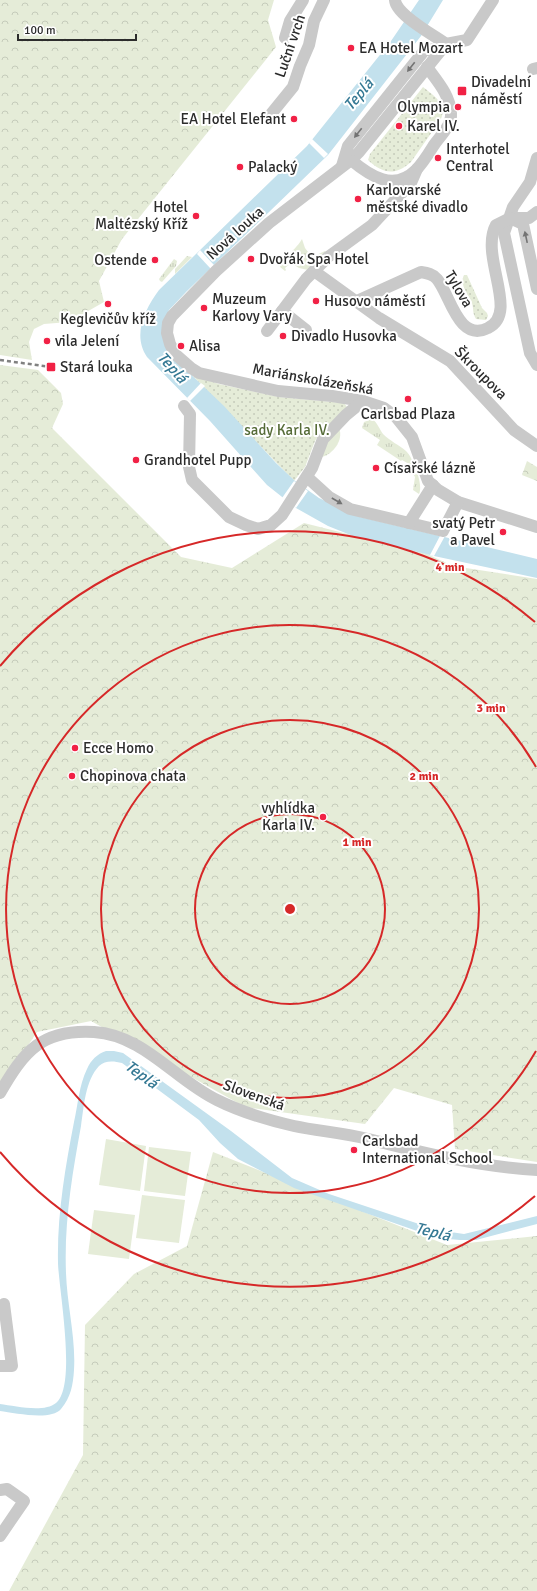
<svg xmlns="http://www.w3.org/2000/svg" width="537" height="1591" font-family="Signika,sans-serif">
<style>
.grass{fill:url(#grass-tufts)}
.forest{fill:url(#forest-crowns)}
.park{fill:url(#park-dots)}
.pitch{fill:#e5ecd8}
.water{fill:#c3e1ed}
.pier{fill:#fff}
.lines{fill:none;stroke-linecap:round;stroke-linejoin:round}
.minor{stroke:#c9c9c9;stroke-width:12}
.rail{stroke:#818181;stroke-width:2.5;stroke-dasharray:4 3;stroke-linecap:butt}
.oneway{fill:#737373}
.ring{fill:none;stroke:#d62828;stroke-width:2}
.poi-dot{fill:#f12145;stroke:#fff;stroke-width:1.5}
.labels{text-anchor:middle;stroke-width:4;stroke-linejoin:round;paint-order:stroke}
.street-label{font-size:15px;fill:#2c2c2c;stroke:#fff}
.poi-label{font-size:15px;fill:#2c2c2c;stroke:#fff;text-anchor:start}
.park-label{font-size:15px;fill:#556b37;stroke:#fff}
.water-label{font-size:16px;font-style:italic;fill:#357994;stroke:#fff}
.centre{fill:#d62828;stroke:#fff;stroke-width:2}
.ring-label{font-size:12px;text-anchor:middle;font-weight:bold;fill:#d62828;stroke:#fff;stroke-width:4;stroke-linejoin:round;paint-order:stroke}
</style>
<defs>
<pattern id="grass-tufts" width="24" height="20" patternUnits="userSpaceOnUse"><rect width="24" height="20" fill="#e5ecd8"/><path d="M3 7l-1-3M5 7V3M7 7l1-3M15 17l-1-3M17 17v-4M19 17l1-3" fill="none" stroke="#c5cbba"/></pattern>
<pattern id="forest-crowns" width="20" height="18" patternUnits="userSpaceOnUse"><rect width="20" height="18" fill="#e5ecd8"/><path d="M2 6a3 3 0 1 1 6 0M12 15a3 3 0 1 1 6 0" fill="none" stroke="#c5cbba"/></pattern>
<pattern id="park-dots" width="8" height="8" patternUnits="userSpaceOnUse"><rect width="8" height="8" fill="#e5ecd8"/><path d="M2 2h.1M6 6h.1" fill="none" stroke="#c5cbba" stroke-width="1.8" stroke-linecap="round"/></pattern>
</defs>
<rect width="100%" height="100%" fill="#fff"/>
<g class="grass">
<path d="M302 239 305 248 312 257 325 251 328 254 315 260 308 270 299 268 291 263 285 268 286 270 285 271 280 267C286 254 295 251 302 239Z"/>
<path d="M187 256 192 257 175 274V269Z"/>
<path d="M174 259 177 261 176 266 162 282 160 281 159 279Z"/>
<path d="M372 419C378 423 379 429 383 434 390 441 399 445 406 451 413 457 424 486 419 494L413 490 415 477 408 466 409 464 402 460 401 461 377 445 380 440 362 428 364 422Z"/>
<path d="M339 428C344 440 333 454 322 457L326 444Z"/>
</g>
<g class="forest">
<path d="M0 0H274L268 20 276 47 122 239 99 281 104 302 69 322 44 324 34 329 29 342 32 360 0 355Z"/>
<path d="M0 365 38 370 61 393 63 404 52 428 181 557 232 568 304 523 427 554 453 566 537 579V1162L455 1149 452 1105 394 1088 365 1124 245 1107 91 1021 37 1032 0 1087Z"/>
<path d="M527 461 537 467V481L522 475Z"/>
<path d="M213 1152 447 1245 537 1236V1591H9L83 1455 85 1325 134 1274 187 1246Z"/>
</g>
<g class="park">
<path d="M423 87C433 95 448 104 441 119L411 162C395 176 383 174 368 160L370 154Z"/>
<path d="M464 275H467L482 308 487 313 488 316 486 320 476 319C472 312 474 310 472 303 469 295 459 285 464 275Z"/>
<path d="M192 375 219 384 279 397 344 403 347 407 346 410 321 431 315 441 305 467 294 481Z"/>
</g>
<g class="pitch">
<path d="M106 1139 146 1146 140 1191 99 1185Z"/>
<path d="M149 1147 191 1152 185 1196 144 1191Z"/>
<path d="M142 1195 185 1200 179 1243 136 1238Z"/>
<path d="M94 1210 135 1215 129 1259 88 1254Z"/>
</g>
<g class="water">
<path d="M419 0H443L421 36 328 155 187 291 169 310 165 322 181 365 224 406 276 463 295 481 319 498 360 517 537 559V578L434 556 353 536 328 526 296 508 267 485 210 421 147 357C132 335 145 309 159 290L307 146 391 41Z"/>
<path d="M106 1051H114L123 1053 231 1131 292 1178 329 1194 437 1230 464 1234 537 1216V1224L476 1240H460L437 1238 294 1188 238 1159 220 1143 199 1120 122 1063C114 1061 105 1060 99 1066 85 1081 84 1107 81 1126 72 1175 64 1224 66 1273 67 1305 76 1338 74 1370 73 1385 71 1397 61 1409 51 1421 15 1413 0 1411V1404C15 1406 44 1413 56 1403 77 1386 59 1291 58 1263 57 1215 65 1169 74 1122 78 1105 79 1085 87 1069 91 1060 97 1054 106 1051Z"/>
</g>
<g class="pier">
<path d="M312 139 328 154 324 158 309 143Z"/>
<path d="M200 250 214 265 211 269 197 254Z"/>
<path d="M201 383 205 386 190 401 187 398Z"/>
<path d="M294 481 308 491 296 508 282 498Z"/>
<path d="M441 534 445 536 434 556 430 555Z"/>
</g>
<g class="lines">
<g class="minor">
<path d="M395 0C396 15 434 35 446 44"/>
<path d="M285 38 290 21 303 0"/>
<path d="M446 44 359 152 351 160 269 223 216 271 172 316 168 323 167 333 170 344 175 354 191 368 199 373 278 391 332 396 363 401 384 408 396 417 412 437 428 481 438 490 458 502 537 527"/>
<path d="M446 44 467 40 493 0"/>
<path d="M533 69 537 68"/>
<path d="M267 119 293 87 300 66 309 45 314 21 324 0"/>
<path d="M537 158 530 182 513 207 504 233 530 353 537 365"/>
<path d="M351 160C370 176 394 192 416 170 423 163 429 153 434 145 441 135 452 125 451 113 450 95 437 81 427 67"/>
<path d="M342 166 348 146 424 51 442 47"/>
<path d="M510 218 523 224 537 289"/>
<path d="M513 218H529L537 212"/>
<path d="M314 271 379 318 450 361 514 430 537 446"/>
<path d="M357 301 421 272C427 273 433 274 437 279 450 294 458 343 488 328 520 313 479 256 496 225L510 218"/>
<path d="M282 311 306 330"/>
<path d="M267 331 306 279 328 257 372 225 411 183 417 169"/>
<path d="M184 406 190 414 189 467 192 480 229 517 246 525 258 529 271 525 282 515 312 468 323 439 346 415 363 401"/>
<path d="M307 477 329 497 350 509 443 531 458 502"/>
<path d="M409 523 433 485"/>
<path d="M0 1093C24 1051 42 1029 94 1032 144 1035 175 1080 217 1100 241 1112 268 1120 294 1126 318 1131 344 1133 368 1139 424 1153 479 1167 537 1170"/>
<path d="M0 1366H12L4 1304"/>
<path d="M0 1490 7 1489 24 1501 0 1536"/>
</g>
<path class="rail" d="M0 360 51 367"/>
</g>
<defs><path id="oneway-solid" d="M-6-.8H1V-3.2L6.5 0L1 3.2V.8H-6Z"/></defs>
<g class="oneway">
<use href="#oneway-solid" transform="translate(411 67) rotate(128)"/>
<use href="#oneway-solid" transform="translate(358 133) rotate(128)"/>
<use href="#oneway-solid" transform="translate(526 237) rotate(-102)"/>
<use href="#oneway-solid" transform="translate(337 501) rotate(30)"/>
</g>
<g class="ring">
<circle cx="290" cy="909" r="95"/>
<circle cx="290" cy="909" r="189"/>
<path d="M536 1051A284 284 0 1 1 536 767"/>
<path d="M535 1196A378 378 0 0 1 0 1152M0 666A378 378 0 0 1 535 622"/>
</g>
<g class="poi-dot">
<circle cx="351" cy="48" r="4"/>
<rect x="457" y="86" width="10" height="10" rx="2"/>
<circle cx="458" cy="107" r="4"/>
<circle cx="294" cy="119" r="4"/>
<circle cx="399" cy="126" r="4"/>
<circle cx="438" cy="158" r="4"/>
<circle cx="240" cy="167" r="4"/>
<circle cx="358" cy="199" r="4"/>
<circle cx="196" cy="216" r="4"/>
<circle cx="251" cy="259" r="4"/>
<circle cx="155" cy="260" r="4"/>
<circle cx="316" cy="301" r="4"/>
<circle cx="108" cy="304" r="4"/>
<circle cx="204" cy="308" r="4"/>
<circle cx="283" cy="336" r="4"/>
<circle cx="47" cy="341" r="4"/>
<circle cx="181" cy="346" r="4"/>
<rect x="46" y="362" width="10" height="10" rx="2"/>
<circle cx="408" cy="399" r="4"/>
<circle cx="136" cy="460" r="4"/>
<circle cx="376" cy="468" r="4"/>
<circle cx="503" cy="532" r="4"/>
<circle cx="75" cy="748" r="4"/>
<circle cx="72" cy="776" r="4"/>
<circle cx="323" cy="817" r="4"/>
<circle cx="354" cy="1150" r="4"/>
</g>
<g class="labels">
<g class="street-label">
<text transform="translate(290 46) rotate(-71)" y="5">Luční vrch</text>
<text transform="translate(235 233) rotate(-42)" y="5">Nová louka</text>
<text transform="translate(459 289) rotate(59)" y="5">Tylova</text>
<text transform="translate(481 373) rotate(45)" y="5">Škroupova</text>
<text transform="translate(313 379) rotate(10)" y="5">Mariánskolázeňská</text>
<text transform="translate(254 1095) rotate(20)" y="5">Slovenská</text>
</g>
<g class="poi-label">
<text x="359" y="53">EA Hotel Mozart</text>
<text x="471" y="87">Divadelní<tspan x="471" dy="17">náměstí</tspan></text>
<text x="450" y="112" text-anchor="end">Olympia</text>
<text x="286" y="124" text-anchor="end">EA Hotel Elefant</text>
<text x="407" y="131">Karel IV.</text>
<text x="446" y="154">Interhotel<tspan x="446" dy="17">Central</tspan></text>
<text x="248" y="172">Palacký</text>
<text x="366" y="195">Karlovarské<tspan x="366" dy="17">městské divadlo</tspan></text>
<text x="188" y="212" text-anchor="end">Hotel<tspan x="188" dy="17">Maltézský Kříž</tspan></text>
<text x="259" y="264">Dvořák Spa Hotel</text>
<text x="147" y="265" text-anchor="end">Ostende</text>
<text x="212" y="304">Muzeum<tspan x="212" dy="17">Karlovy Vary</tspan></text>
<text x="324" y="306">Husovo náměstí</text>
<text x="108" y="324" text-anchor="middle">Keglevičův kříž</text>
<text x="291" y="341">Divadlo Husovka</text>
<text x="55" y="346">vila Jelení</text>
<text x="189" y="351">Alisa</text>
<text x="60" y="372">Stará louka</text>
<text x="408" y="419" text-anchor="middle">Carlsbad Plaza</text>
<text x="144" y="465">Grandhotel Pupp</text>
<text x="384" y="473">Císařské lázně</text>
<text x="495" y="528" text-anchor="end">svatý Petr<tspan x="495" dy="17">a Pavel</tspan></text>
<text x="83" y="753">Ecce Homo</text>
<text x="80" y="781">Chopinova chata</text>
<text x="315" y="813" text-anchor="end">vyhlídka<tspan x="315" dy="17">Karla IV.</tspan></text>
<text x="362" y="1146">Carlsbad<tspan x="362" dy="17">International School</tspan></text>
</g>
<g class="park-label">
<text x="287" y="435">sady Karla IV.</text>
</g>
<g class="water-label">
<text transform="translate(358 94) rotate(-50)" y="6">Teplá</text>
<text transform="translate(173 367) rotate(48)" y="6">Teplá</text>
<text transform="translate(142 1074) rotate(36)" y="6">Teplá</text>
<text transform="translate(433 1231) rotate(14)" y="6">Teplá</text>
</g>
</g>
<circle cx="290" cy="909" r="6" class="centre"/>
<g class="ring-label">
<text x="450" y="571">4 min</text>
<text x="491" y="712">3 min</text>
<text x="424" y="780">2 min</text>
<text x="357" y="846">1 min</text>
</g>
<path d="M18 34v6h118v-6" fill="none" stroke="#2c2c2c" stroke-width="2"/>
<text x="24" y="34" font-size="12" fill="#2c2c2c" stroke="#ffffff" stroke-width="3" paint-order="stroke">100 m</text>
</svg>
